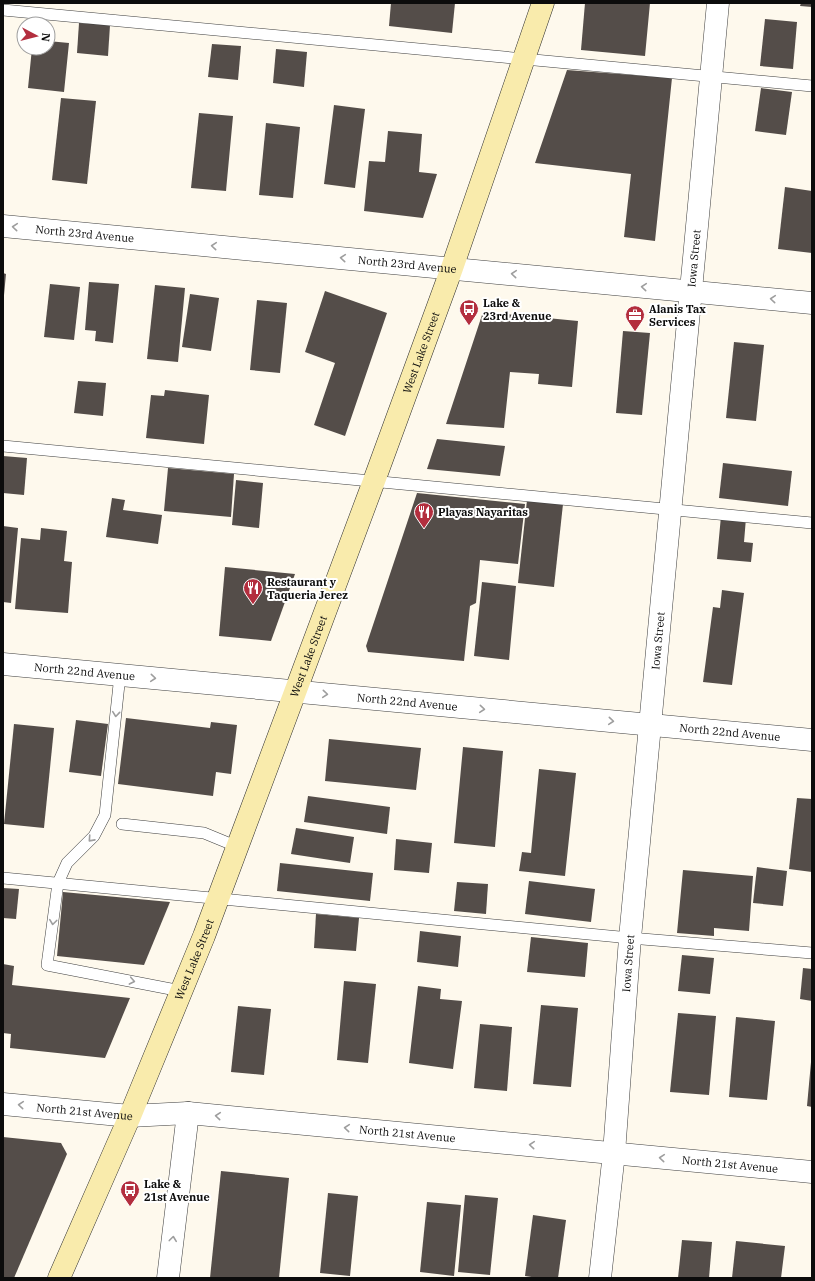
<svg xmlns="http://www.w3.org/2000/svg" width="815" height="1281" font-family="'IBM Plex Serif',serif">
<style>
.building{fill:#544d49}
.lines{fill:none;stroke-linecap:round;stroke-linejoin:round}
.service-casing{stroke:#3f3f3f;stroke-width:12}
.minor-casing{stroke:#3f3f3f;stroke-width:23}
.secondary-casing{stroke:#2e2e2e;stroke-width:23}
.service{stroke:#fff;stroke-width:11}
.minor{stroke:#fff;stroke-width:22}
.secondary{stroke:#f9ebac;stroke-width:22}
.oneway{stroke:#9e9e9e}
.labels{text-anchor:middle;stroke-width:4;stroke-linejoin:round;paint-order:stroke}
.street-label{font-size:11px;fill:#0c0c0c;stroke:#fff}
.poi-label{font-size:11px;font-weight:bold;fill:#0c0c0c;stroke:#fff;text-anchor:start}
</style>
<rect width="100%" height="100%" fill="#fef9ed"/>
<g class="building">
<path d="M391 3H455L452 33 389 26Z"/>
<path d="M585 3H650L645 56 581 50Z"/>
<path d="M801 3H812V7L800 6Z"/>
<path d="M765 19 797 22 793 69 760 66Z"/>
<path d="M79 23 110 25 108 56 77 53Z"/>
<path d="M48 41 69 43 64 92 28 88 32 48H48Z"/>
<path d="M212 44 241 46 238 80 208 77Z"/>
<path d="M276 49 307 52 304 87 273 83Z"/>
<path d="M567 70 672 78 655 241 624 237 631 174 535 163Z"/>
<path d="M761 88 792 92 786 135 755 131Z"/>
<path d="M61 98 96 101 87 184 52 180Z"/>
<path d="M334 105 365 109 355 188 324 184Z"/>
<path d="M199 113 233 116 226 191 191 188Z"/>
<path d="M266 123 300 127 293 198 259 195Z"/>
<path d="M388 131 422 134 419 172 437 174 423 218 364 211 369 161 385 162Z"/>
<path d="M785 187 812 191V253L778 249Z"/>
<path d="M3 273 6 274 4 295H3Z"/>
<path d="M89 282 119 284 113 343 95 341 96 331 85 330Z"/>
<path d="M50 284 80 287 74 340 44 337Z"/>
<path d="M155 285 185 288 178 362 147 359Z"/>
<path d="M325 291 387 313 345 436 314 425 335 363 305 352Z"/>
<path d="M190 294 219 298 211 351 182 347Z"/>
<path d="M257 300 287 303 280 373 250 370Z"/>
<path d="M483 312 578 321 572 387 538 384 539 374 510 372 504 428 446 424Z"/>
<path d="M623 331 650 333 642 415 616 413Z"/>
<path d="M734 342 764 345 756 421 726 418Z"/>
<path d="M78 381 106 383 103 416 74 413Z"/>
<path d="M165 390 209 395 204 444 146 438 151 395 164 396Z"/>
<path d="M437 439 505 446 500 476 427 469Z"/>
<path d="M3 456 27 458 24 495 3 493Z"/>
<path d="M723 463 792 471 788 506 719 498Z"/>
<path d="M168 468 234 474 231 517 164 511Z"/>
<path d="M236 480 263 483 259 528 232 525Z"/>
<path d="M417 493 525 504 518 564 480 560 476 603 470 606 464 661 368 652 366 646Z"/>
<path d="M112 498 125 500 123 510 162 515 158 544 106 537Z"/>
<path d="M527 500 563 504 554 587 518 583Z"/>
<path d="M721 516 746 518 744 542 753 543 751 562 717 559Z"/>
<path d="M3 526 18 528 11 603 3 602Z"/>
<path d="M41 528 67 531 64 561 72 562 68 613 15 609 21 538 40 540Z"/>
<path d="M225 567 295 574 271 641 219 636Z"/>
<path d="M482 582 516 586 509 660 474 656Z"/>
<path d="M722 590 744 593 732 685 703 682 713 607 720 608Z"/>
<path d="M126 718 210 728 211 722 237 725 231 774 216 772 213 796 118 784Z"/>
<path d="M76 720 108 724 101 776 69 772Z"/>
<path d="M14 724 54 728 44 828 4 824Z"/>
<path d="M329 739 421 748 416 790 325 781Z"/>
<path d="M463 747 503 751 495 847 454 843Z"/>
<path d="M539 769 576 773 565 876 519 871 522 852 531 853Z"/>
<path d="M308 796 390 807 387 834 304 822Z"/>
<path d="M797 798 812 799V872L789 869Z"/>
<path d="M296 828 354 837 350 863 291 854Z"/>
<path d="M396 839 432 843 429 873 394 870Z"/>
<path d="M280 863 373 873 370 901 277 891Z"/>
<path d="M757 867 787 871 783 906 753 903Z"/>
<path d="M683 870 753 876 749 931 714 928V936L677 933Z"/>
<path d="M529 881 595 889 591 922 525 914Z"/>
<path d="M457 882 488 884 486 914 454 911Z"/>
<path d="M3 888 19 889 16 919 3 918Z"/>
<path d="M63 892 170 902 144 965 57 956Z"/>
<path d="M316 914 359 918 356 951 314 948Z"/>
<path d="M420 931 461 936 458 967 417 962Z"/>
<path d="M531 937 588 943 585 977 527 972Z"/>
<path d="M682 955 714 958 710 994 678 991Z"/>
<path d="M3 964 14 966 12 985 130 998 105 1058 10 1048 11 1034 3 1033Z"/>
<path d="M803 968 812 969V1001L800 999Z"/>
<path d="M344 981 376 984 368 1063 337 1060Z"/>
<path d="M418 986 441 989 440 999 462 1001 453 1069 409 1063Z"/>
<path d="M541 1005 578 1008 571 1087 533 1084Z"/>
<path d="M238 1006 271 1009 264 1075 231 1072Z"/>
<path d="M678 1013 716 1016 709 1095 670 1092Z"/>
<path d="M736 1017 775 1021 767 1100 729 1097Z"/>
<path d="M480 1024 512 1027 507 1091 474 1088Z"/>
<path d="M811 1062H812V1107L807 1106Z"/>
<path d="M3 1137 61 1143 67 1154 14 1278H3Z"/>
<path d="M221 1171 289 1178 279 1278H210Z"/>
<path d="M328 1193 358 1196 350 1276 320 1273Z"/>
<path d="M465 1195 498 1198 490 1275 458 1272Z"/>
<path d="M427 1202 461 1205 454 1276 420 1272Z"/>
<path d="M533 1215 566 1220 558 1278H538L525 1276Z"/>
<path d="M682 1240 712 1242 709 1278H678Z"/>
<path d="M736 1241 785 1246 781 1278H732Z"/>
</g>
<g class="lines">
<defs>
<g id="service">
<path d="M3 10 812 86"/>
<path d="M3 446 812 523"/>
<path d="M120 675 105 815 94 836 67 863 58 883 47 965 181 991"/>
<path d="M122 824 204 833 238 847"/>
<path d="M3 878 630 938 812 953"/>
</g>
<g id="minor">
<path id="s1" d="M3 226 812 303"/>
<path id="s2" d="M3 664 812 740"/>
<path id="s3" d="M3 1104 130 1116 188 1113 812 1172"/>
<path d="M168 1278 188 1113"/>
<path id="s4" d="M600 1278 614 1153 630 938 718 3"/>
</g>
<g id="secondary">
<path id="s5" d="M59 1278 130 1116 204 936 374 481 452 268 543 3"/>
</g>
</defs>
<use href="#service" class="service-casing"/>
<use href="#minor" class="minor-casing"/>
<use href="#secondary" class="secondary-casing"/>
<use href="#service" class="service"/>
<use href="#minor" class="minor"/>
<use href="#secondary" class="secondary"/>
</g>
<defs><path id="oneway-chevron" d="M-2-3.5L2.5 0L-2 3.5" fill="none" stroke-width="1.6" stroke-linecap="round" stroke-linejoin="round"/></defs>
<g class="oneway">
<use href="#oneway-chevron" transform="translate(15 227) rotate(-175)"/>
<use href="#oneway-chevron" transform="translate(214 246) rotate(-175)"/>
<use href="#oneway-chevron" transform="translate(343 258) rotate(-175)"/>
<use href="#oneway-chevron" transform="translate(514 274) rotate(-175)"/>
<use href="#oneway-chevron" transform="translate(644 287) rotate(-175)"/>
<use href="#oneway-chevron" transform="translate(773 299) rotate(-175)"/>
<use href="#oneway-chevron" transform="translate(153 678) rotate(5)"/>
<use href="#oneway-chevron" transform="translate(325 694) rotate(5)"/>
<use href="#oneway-chevron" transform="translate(482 709) rotate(5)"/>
<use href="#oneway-chevron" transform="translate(116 714) rotate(96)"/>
<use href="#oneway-chevron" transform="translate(611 721) rotate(5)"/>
<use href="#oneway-chevron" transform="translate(91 839) rotate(132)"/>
<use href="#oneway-chevron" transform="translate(53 922) rotate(97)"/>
<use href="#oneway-chevron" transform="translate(132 981) rotate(11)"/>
<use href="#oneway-chevron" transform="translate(21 1105) rotate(-175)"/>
<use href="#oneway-chevron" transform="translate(218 1116) rotate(-175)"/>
<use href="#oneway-chevron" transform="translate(347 1128) rotate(-175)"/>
<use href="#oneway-chevron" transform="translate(532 1145) rotate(-175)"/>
<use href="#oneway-chevron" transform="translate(662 1158) rotate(-175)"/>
<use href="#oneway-chevron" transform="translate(173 1239) rotate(-83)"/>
</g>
<defs>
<symbol id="bus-pin" viewBox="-11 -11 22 30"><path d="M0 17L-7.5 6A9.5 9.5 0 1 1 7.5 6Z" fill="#b32e3e" stroke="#fff"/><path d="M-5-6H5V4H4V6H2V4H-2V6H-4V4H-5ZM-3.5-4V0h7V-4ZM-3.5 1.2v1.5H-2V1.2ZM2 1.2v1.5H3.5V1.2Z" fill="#fff"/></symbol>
<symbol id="office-pin" viewBox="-11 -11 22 30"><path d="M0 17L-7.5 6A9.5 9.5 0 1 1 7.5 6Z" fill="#b32e3e" stroke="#fff"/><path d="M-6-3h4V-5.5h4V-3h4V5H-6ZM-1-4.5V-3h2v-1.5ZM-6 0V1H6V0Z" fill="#fff"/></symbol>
<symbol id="restaurant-pin" viewBox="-11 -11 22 30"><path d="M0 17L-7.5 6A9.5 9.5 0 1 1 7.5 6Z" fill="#b32e3e" stroke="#fff"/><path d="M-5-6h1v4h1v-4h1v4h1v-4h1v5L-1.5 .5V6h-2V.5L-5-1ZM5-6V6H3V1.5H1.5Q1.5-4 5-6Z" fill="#fff"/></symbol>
</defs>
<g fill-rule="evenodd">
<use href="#bus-pin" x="458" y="298" width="22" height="30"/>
<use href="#office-pin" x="624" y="304" width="22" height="30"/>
<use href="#restaurant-pin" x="413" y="501" width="22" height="30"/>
<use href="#restaurant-pin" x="242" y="577" width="22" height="30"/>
<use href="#bus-pin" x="119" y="1179" width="22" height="30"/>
</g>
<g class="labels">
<g class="street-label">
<text dy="4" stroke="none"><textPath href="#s1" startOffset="82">North 23rd Avenue</textPath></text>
<text dy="4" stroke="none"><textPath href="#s4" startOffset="1024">Iowa Street</textPath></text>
<text dy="4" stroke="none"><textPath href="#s1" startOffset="406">North 23rd Avenue</textPath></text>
<text dy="4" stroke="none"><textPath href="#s5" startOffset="994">West Lake Street</textPath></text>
<text dy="4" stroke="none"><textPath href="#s4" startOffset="640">Iowa Street</textPath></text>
<text dy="4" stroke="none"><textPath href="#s5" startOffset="670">West Lake Street</textPath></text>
<text dy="4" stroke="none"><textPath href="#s2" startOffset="82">North 22nd Avenue</textPath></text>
<text dy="4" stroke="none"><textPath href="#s2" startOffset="406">North 22nd Avenue</textPath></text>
<text dy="4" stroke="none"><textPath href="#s2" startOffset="730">North 22nd Avenue</textPath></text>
<text dy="4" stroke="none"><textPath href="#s5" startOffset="346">West Lake Street</textPath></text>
<text dy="4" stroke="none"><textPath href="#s4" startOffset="316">Iowa Street</textPath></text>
<text dy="4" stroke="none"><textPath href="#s3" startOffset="82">North 21st Avenue</textPath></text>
<text dy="4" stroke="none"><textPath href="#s3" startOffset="406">North 21st Avenue</textPath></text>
<text dy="4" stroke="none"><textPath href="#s3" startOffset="730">North 21st Avenue</textPath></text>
</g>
<g class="poi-label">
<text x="483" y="307">Lake &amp;<tspan x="483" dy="13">23rd Avenue</tspan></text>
<text x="649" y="313">Alanis Tax<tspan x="649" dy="13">Services</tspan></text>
<text x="438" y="516">Playas Nayaritas</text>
<text x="267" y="586">Restaurant y<tspan x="267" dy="13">Taqueria Jerez</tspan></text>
<text x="144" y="1188">Lake &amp;<tspan x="144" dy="13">21st Avenue</tspan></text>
</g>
</g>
<rect width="815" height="1281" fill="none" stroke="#0c0c0c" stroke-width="8"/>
<g transform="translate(36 36) rotate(97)"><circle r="19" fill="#ffffff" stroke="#9e9e9e"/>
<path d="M0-3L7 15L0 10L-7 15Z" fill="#b32e3e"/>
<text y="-6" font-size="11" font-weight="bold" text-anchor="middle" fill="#0c0c0c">N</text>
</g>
</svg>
